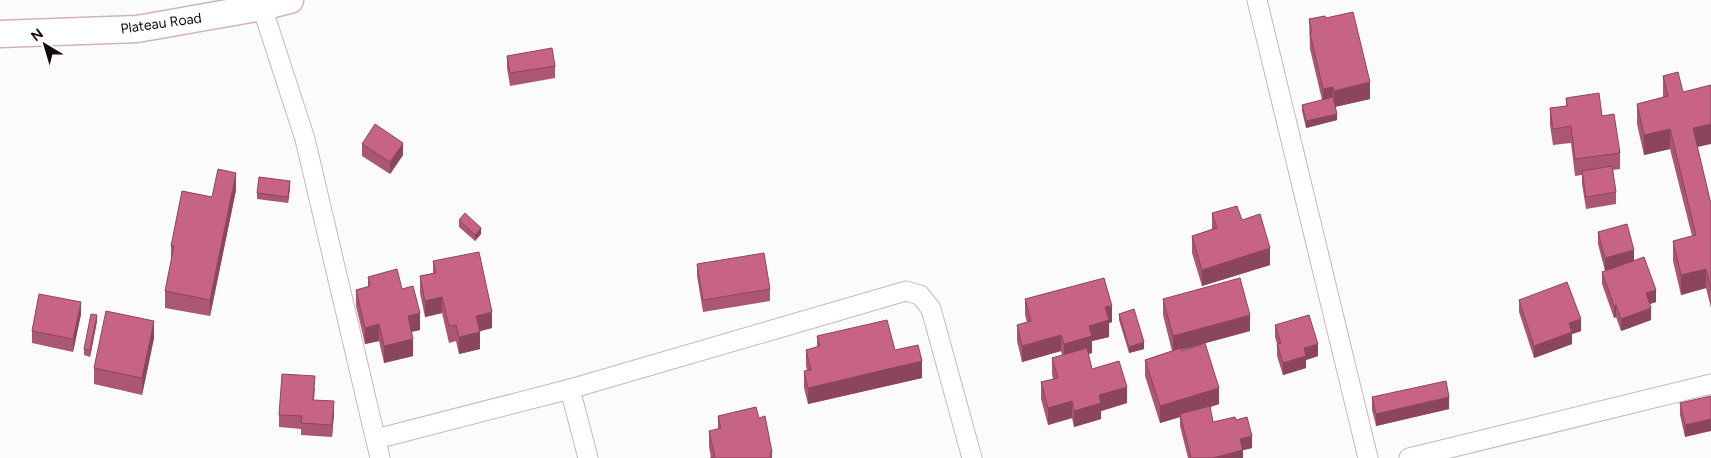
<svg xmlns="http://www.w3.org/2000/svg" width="1711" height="458" font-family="Figtree,sans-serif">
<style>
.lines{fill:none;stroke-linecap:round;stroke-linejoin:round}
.street-casing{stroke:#d0b3ba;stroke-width:21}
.secondary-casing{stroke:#d0b3ba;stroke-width:29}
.street{stroke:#fff;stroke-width:19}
.secondary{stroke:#fff;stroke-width:26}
.wall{fill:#ab5672;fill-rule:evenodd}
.shaded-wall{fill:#8b465c}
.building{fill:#c76484;stroke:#8b465c}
.labels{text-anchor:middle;stroke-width:4;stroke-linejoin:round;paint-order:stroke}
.street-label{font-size:14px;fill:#13090c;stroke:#fff}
</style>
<rect width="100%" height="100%" fill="#fbfbfb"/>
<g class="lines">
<defs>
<g id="street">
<path d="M1257 0 1368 458"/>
<path d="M262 7 305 139 380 458"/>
<path d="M570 389 588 458"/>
<path d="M376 439 570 389 906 291 920 295 931 309 972 458"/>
<path d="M1409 458 1711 384"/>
</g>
<path id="secondary" d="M0 34 137 29 262 7 290 0"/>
</defs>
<use href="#street" class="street-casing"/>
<use href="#secondary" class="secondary-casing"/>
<use href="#street" class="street"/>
<use href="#secondary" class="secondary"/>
</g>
<g class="wall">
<path d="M1326 18 1370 99 1335 107 1337 120 1306 128 1302 111V105L1322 100 1310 49 1309 19Z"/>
<path d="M507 56 555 66V78L510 86 507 68Z"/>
<path d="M1663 76 1697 147 1711 204V308L1706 288 1681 295 1673 261V241L1692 236 1670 149 1644 155 1637 124V104L1663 97Z"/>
<path d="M1566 98 1602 116 1620 153V169L1613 170 1616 192V204L1586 209 1582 184V175L1575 176 1571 143 1553 145 1550 125V108L1566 106Z"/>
<path d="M362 144 403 155 390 174 362 156Z"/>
<path d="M290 188 288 203 257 199V193Z"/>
<path d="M236 190 210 316 165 308V291L171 262V246L212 197Z"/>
<path d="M1212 213 1242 220 1270 265 1202 286 1192 253V236L1212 229Z"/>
<path d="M459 220 481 234 475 241 459 227Z"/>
<path d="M1598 232 1634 260 1656 302 1650 304 1651 320 1621 331 1616 317 1614 318 1602 284V272L1614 268 1605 271 1598 244Z"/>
<path d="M433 261 492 328 480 331V349L459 354 456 341 449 343 442 313 425 317 420 293V276L433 273Z"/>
<path d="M697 264 770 289V301L703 312 697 276Z"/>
<path d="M368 277 402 289 420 330 412 332 413 356 384 363 379 341 365 344 356 306V290L368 287Z"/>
<path d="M1025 299 1112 322 1109 323V337L1092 341V353L1088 354 1092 369 1127 403 1101 411V419L1074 427 1072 418 1048 425 1041 399V382L1053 379 1052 374V358L1062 355 1061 351 1022 362 1017 341V325L1027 322 1025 315Z"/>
<path d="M1163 299 1250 331 1205 343 1219 404 1210 407 1213 422 1236 420 1252 448 1243 450V458H1188L1180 426V417L1160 423 1145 376V360L1172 351 1163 315ZM1201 345 1182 351V350Z"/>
<path d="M1519 300 1581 331 1572 334V344L1534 358 1519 312Z"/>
<path d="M81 314 73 352 32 343V331Z"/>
<path d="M1119 314 1144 349 1129 353 1119 320Z"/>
<path d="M97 321 90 357 84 355V349Z"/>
<path d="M1275 325 1318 356 1306 360V368L1283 375 1277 356V344L1275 337Z"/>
<path d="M817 336 895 350 922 378 808 404 804 388V371H807L806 366V350L817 347Z"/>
<path d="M154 338 142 395 94 384V368Z"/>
<path d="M315 388 314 400 334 413 332 437 301 435V429L279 427V415Z"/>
<path d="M1711 396 1685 437 1680 415V403Z"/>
<path d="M1372 397 1449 409 1376 426 1372 410Z"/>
<path d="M718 416 759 418 772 452V458H710H711L709 447V431L718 429Z"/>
</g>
<g class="shaded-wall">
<path d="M1370 82V99L1334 107V91Z"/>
<path d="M1333 87V103L1323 106V89Z"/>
<path d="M1337 114V120L1306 128V121Z"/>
<path d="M1711 124V144L1693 148V128Z"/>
<path d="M1670 129V149L1644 155V135Z"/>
<path d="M403 143V155L390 174V162Z"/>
<path d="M236 173V190L210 316V300Z"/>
<path d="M290 181V188L288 203V197Z"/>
<path d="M481 228V234L475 241V235Z"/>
<path d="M1270 248V265L1202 286V270Z"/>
<path d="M1634 250V262L1605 271V258Z"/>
<path d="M1706 269V288L1681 295V275Z"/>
<path d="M1656 290V302L1646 305V293Z"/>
<path d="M442 297V313L425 317V301Z"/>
<path d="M81 302V314L73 352V339Z"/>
<path d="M1616 305V317L1614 318V306Z"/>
<path d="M1112 306V322L1109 323V337L1092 341V353L1064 361V344L1089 326 1105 307Z"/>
<path d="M1651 308V320L1621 331V319Z"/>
<path d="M492 312V328L476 332V316Z"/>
<path d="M420 313V330L408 332V316Z"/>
<path d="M97 315V321L90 357V350Z"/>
<path d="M1250 315V331L1173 352V336Z"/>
<path d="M1581 319V331L1572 334V344L1534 358V346L1569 323Z"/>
<path d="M154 321V338L142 395V378Z"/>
<path d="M379 324V341L365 344V328Z"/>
<path d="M480 332V349L459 354V337Z"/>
<path d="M1061 335V351L1022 362V346Z"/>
<path d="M413 339V356L384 363V346Z"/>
<path d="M1144 342V349L1129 353V347Z"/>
<path d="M1318 344V356L1306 360V368L1283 375V363L1304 348Z"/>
<path d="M922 361V378L808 404V388Z"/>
<path d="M1127 387V403L1101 411V419L1074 427V411L1099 395Z"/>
<path d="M1219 388V404L1180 417V414V417L1160 423V406Z"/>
<path d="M1449 397V409L1376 426V414Z"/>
<path d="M334 401V413L332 437V425Z"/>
<path d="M1072 401V418L1048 425V408Z"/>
<path d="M1711 419V431L1685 437V425Z"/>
<path d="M1252 436V448L1240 451V439Z"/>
<path d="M1243 450V458H1213Z"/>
</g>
<g class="building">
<path d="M1353 12 1370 82 1334 91 1333 87 1323 89 1310 33 1312 32 1309 19 1325 16 1326 18Z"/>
<path d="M552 48 555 66 510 73 507 56Z"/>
<path d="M1678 72 1683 92 1711 85V124L1693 128 1711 204V288L1706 269 1681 275 1673 241 1696 235 1670 129 1644 135 1637 104 1668 96 1663 76Z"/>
<path d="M1599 93 1602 116 1614 114 1620 153 1575 159 1571 126 1553 129 1550 108 1567 106 1566 98Z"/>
<path d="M1333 97 1337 114 1306 121 1302 105Z"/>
<path d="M375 124 403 143 390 162 362 144Z"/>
<path d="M1612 166 1616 192 1586 197 1582 171Z"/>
<path d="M218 169 236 173 210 300 165 291 174 246H171L182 191 212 197Z"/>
<path d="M259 177 290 181 288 197 257 193Z"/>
<path d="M1237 206 1242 220 1260 214 1270 248 1202 270 1192 236 1217 228 1212 213Z"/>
<path d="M465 213 481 228 475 235 459 220Z"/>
<path d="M1627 224 1634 250 1605 258 1598 232Z"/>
<path d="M479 252 492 312 476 316 480 332 459 337 456 325 449 326 442 297 425 301 420 276 436 273 433 261Z"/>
<path d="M764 253 770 289 703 300 697 264Z"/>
<path d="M1644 257 1656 290 1646 293 1651 308 1621 319 1616 305 1614 306 1602 272Z"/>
<path d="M397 269 402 289 413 286 420 313 408 316 413 339 384 346 379 324 365 328 356 290 370 286 368 277Z"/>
<path d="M1104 278 1112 306 1105 307 1109 320 1089 326 1092 336 1064 344 1061 335 1022 346 1017 325 1031 321 1025 299Z"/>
<path d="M1240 278 1250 315 1173 336 1163 299Z"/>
<path d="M1567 282 1581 319 1569 323 1572 332 1534 346 1519 300Z"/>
<path d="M39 294 81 302 73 339 32 331Z"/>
<path d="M1134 309 1144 342 1129 347 1119 314Z"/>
<path d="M106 311 154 321 142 378 94 368Z"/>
<path d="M91 314 97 315 90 350 84 349Z"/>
<path d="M1309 315 1318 344 1304 348 1306 356 1283 363 1277 344 1281 343 1275 325Z"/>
<path d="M887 320 895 350 918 345 922 361 808 388 804 371 811 370 806 350 820 346 817 336Z"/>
<path d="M1205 343 1219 388 1160 406 1145 360 1181 348 1182 351Z"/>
<path d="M1087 348 1092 369 1119 361 1127 387 1099 395 1101 403 1074 411 1072 401 1048 408 1041 382 1058 378 1052 358Z"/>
<path d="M282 374 315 376 313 400 334 401 332 425 301 423 302 416 279 415Z"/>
<path d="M1446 381 1449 397 1376 414 1372 397Z"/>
<path d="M1711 396V419L1685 425 1680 403Z"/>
<path d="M1210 406 1213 422 1235 417 1236 420 1247 417 1252 436 1240 439 1243 450 1213 458H1191L1180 414Z"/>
<path d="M756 407 759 418 765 416 772 452 770 453 771 458H710L715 457 709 431 721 428 718 416Z"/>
</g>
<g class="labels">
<g class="street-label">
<text transform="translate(161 23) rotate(-8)" y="5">Plateau Road</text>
</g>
</g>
<g transform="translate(45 45) rotate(322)" stroke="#ffffff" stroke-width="4" paint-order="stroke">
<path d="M0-4L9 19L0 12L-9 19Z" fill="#13090c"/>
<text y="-8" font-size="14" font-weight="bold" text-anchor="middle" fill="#13090c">N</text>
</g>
</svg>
